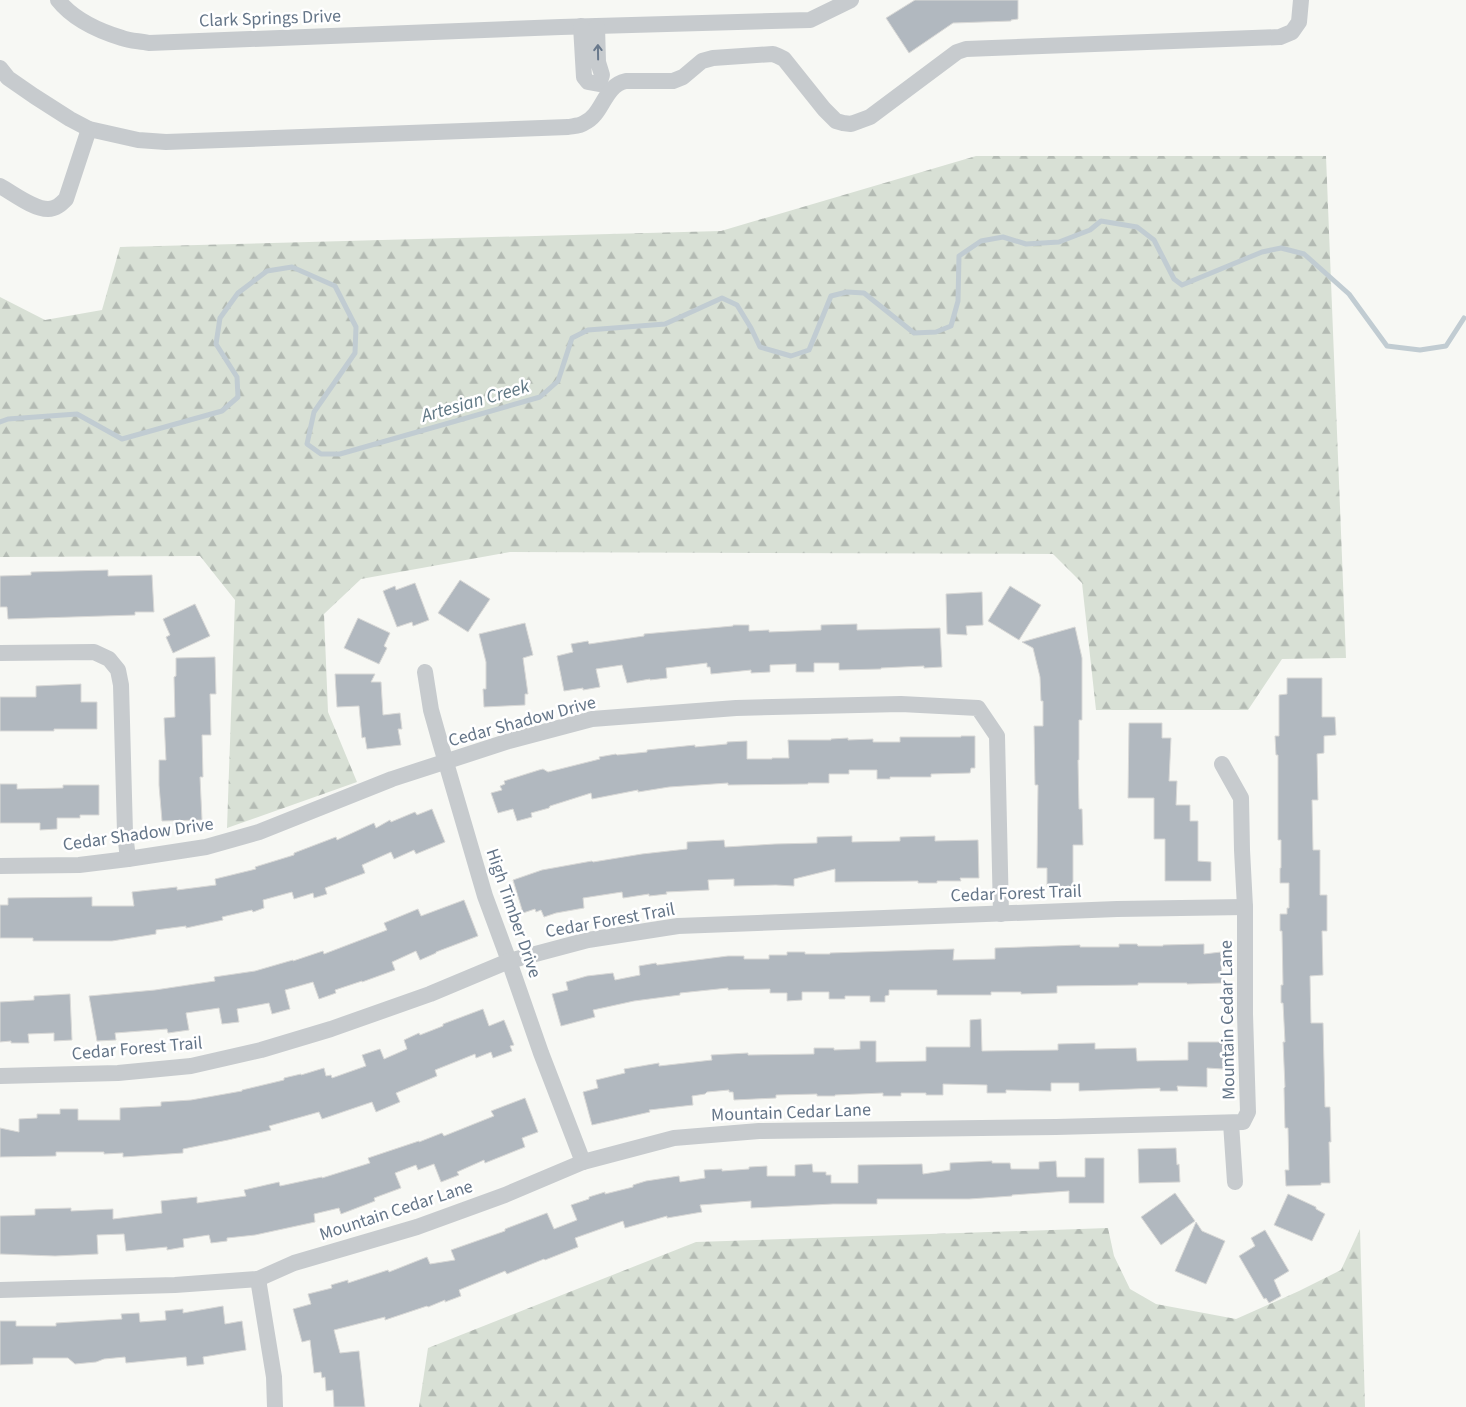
<svg xmlns="http://www.w3.org/2000/svg" width="1466" height="1407" font-family="'Source Sans 3',sans-serif">
<style>
.forest{fill:url(#forest-firs)}
.lines{fill:none;stroke-linecap:round;stroke-linejoin:round}
.stream{stroke:#c1ccd2;stroke-width:5}
.building{fill:#b1b8bf;stroke:#d9d9d7}
.minor{stroke:#c7cbce;stroke-width:16}
.oneway{stroke:#69798c}
.labels{text-anchor:middle;stroke-width:5;stroke-linejoin:round;paint-order:stroke}
.street-label{font-size:18px;fill:#647588;stroke:#fff}
.water-label{font-size:19px;font-style:italic;fill:#5f7784;stroke:#fff}
</style>
<defs>
<pattern id="forest-firs" width="22" height="20" patternUnits="userSpaceOnUse" patternTransform="scale(1.25)"><rect width="22" height="20" fill="#d8e0d5"/><path d="M5 1l3.5 6h-7zM16 11l3.5 6h-7z" fill="#b3bab3"/></pattern>
</defs>
<rect width="100%" height="100%" fill="#f7f8f4"/>
<g class="forest">
<path d="M976 156H1326L1346 658 1282 659 1248 710H1096L1082 583 1053 554 510 552 361 579 324 614 328 712 357 782 227 828 235 600 200 556 0 557V297L45 320 102 310 120 247 721 231Z"/>
<path d="M1108 1228 1114 1256 1130 1289 1156 1304 1236 1319 1299 1291 1341 1270 1360 1229 1365 1407H419L428 1348 696 1242Z"/>
</g>
<g class="lines">
<path class="stream" d="M0 422 8 419 77 414 122 439 222 411 238 397 237 377 216 344 220 318 238 293 267 271 292 267 335 286 356 327 355 353 314 412 307 444 321 454H340L540 397 558 381 572 338 588 330 665 324 722 298 737 305 751 328 760 347 791 356 809 350 831 296 847 292 864 293 914 333 936 332 951 326 958 301 959 256 981 241 1003 237 1026 244 1059 242 1090 230 1101 221 1137 227 1154 240 1174 279 1182 285 1262 252 1281 248 1304 254 1349 294 1387 346 1420 350 1446 346 1464 318"/>
</g>
<g class="building">
<path d="M915 0H1018V19L1011 20V21L953 23 909 53 886 18Z"/>
<path d="M108 570V576L152 575 154 612H135V615L8 619 7 607H0V576L31 575V572Z"/>
<path d="M460 580 490 599 468 632 438 613Z"/>
<path d="M415 583 429 620 413 626 412 622 397 627 383 591 395 586 396 590Z"/>
<path d="M1010 586 1041 605 1019 640 988 621Z"/>
<path d="M982 592 983 625 966 626 967 635 947 634 946 594Z"/>
<path d="M195 604 210 636 173 653 166 637 170 635 163 619Z"/>
<path d="M358 618 390 633 384 646 387 648 379 664 344 648Z"/>
<path d="M525 623 533 655 523 658 528 694H525V705L484 707 483 689H486V662L479 634Z"/>
<path d="M857 624V630L940 628 942 667 924 668V666L881 668V669L839 670V663H814V672H796V664L770 665V672L751 673V670L711 674 710 667H707V663L666 668 667 678 650 680V679L627 683 622 665 596 669 600 687 583 690V688L564 691 557 656 573 652 571 644 588 641 589 644 644 636V634L733 626V625H749V631L769 630V632L821 630V625Z"/>
<path d="M1075 627 1082 658V720H1079V760H1078L1079 809H1082L1083 845H1073V887H1047V868H1037L1038 785H1035L1034 726H1043V701H1041L1040 677 1033 648 1022 642Z"/>
<path d="M215 657 216 694H210L211 735H202L203 777H200L202 820 162 821 159 785V760H166L164 718 175 717 174 677 176 676V658Z"/>
<path d="M335 674H375L371 682H381L383 715 400 713 402 729H398L401 745 367 749 365 737 362 738 359 706 337 707Z"/>
<path d="M1287 678H1322V717H1335L1336 735 1324 736V753L1317 754 1318 800H1312L1313 850H1320V895H1327V931H1322L1323 975 1310 976 1311 1023H1323L1325 1107H1330L1331 1142H1329L1330 1183H1321V1185L1286 1186 1285 1170H1289L1288 1128H1285L1284 1088 1285 1087 1283 1042H1285L1283 1003H1281V985H1283L1282 931H1280V914H1287V908H1289V883H1280V868H1281V840H1278V755H1276L1275 736H1279V695L1287 694Z"/>
<path d="M81 684V702H97V729H54V731H0V697H36V686Z"/>
<path d="M1129 723H1162V738H1171L1169 781H1177L1176 805H1190V821H1198V861L1211 862V881H1165V839H1154V798H1128Z"/>
<path d="M961 736H975V768H971L970 773 931 774V777H890V779H877V770H849V774H829V783H808V784L728 785V783L669 787 638 792V790L592 799 591 793 550 806 549 808 531 813 532 817 517 821 513 809 498 813 491 793 502 790 500 786 505 784 504 781 539 770 543 769 548 772 600 759 599 757 616 754 617 755 647 752V750L695 745V747L727 744V742L747 741V759H772V758H789L788 740H831V739L848 738V740L873 739V742H900V737H961Z"/>
<path d="M0 784H17V789L63 788V785H99V815H80V818H57V829L40 830V823H0Z"/>
<path d="M432 809 445 842 416 854 414 850 394 859 391 852 362 865 365 873 325 888 327 894 314 898 313 893 294 899 292 892 263 900 264 908 253 912 252 910 222 917 223 920 186 928V926L156 930V934L112 941H33V938H0V905H8V898L92 897V906H134L132 892 177 887V890L216 885 215 879 256 869 255 867 294 855V853L336 837 337 840 374 823 376 828 390 820 391 822 415 812 417 815Z"/>
<path d="M852 836V842L900 841V837L935 836V841L978 840 979 878H960L961 881H937V883H918V881L835 882V869L794 879V886L776 885 734 886V879L708 880 709 890 666 892 667 894 649 896V894L623 898 622 892 583 898 584 908 556 913 544 917 541 910 536 912 535 909 523 913 513 880 542 870 592 861 593 862 642 854 687 849V842L724 840 725 847 775 844 817 843V837Z"/>
<path d="M464 900 478 936 436 952V953L420 960 416 951 392 962 395 970 362 982V981L335 990 336 993 319 999 313 982 285 990 290 1009 272 1014 269 1003 237 1009 239 1022 222 1024 219 1008 186 1013 189 1030 168 1033 167 1029 115 1033 116 1040 97 1041 89 996 155 990 215 981 214 977 255 971 293 960V961L323 951 324 954 387 930 384 923 418 909 421 916Z"/>
<path d="M1119 944H1137L1138 946H1163V945L1204 944V954L1221 952 1222 983 1187 984V983H1138V985L1057 986V993L1021 994V992H991V995H937V990H889V995L885 996V1002H870V996H845V999H829V992H802V1000L787 1001V993H770V989L728 990V988L680 993V995L634 1001 593 1010 595 1017 561 1026 552 994 568 990 566 982 587 976 613 973 615 980 640 975 639 966 656 963 657 965 728 956H744V959H769V955H787V952H805V954H830V953L954 949 953 960 995 959V948L1080 945V947H1119Z"/>
<path d="M70 994 72 1040 54 1041V1033L28 1034 29 1043H11V1041L0 1042V1002L34 1000V996Z"/>
<path d="M483 1009 489 1026 504 1020 514 1045 510 1046 512 1051 493 1058 491 1052 476 1058 475 1054 435 1070 437 1076 396 1093 400 1102 376 1112 372 1102 322 1119 319 1112 269 1126 271 1130 228 1140 183 1149V1153L123 1157V1153L104 1154V1152H56V1156L0 1157V1128L19 1132V1119L37 1118V1114H60V1109H78V1120H120V1108L161 1106V1102L191 1100 242 1091V1090L284 1080V1078L301 1074V1075L324 1068 326 1076 331 1075 332 1078 366 1066 362 1055 380 1049 384 1059 407 1049 404 1040 419 1033 420 1035 443 1026V1024Z"/>
<path d="M981 1019 982 1051 1058 1050V1044L1095 1043V1049L1136 1048 1137 1061 1188 1060V1042H1223V1069L1207 1068V1087L1177 1086 1178 1091H1160V1088L1079 1091V1083H1051V1091L1006 1090V1093H987V1085L943 1084V1095H926V1093H901V1096H883V1093L835 1095V1096H817V1094L776 1095V1098L734 1100 733 1092H729V1090L707 1092 705 1094 692 1096 693 1105 649 1110 650 1112 592 1125 583 1092 598 1088 596 1080 625 1073 624 1069 659 1063V1066L712 1060 711 1055 748 1053V1055L814 1054V1048H834V1050L860 1049V1041H876V1062L926 1061V1047H970V1020Z"/>
<path d="M525 1098 538 1132 522 1138 525 1147 485 1163 484 1160 457 1172 459 1175 441 1182 434 1164 418 1170 416 1165 395 1173 401 1188 374 1198 375 1201 341 1214 339 1208 314 1214 315 1222 255 1235 227 1238V1241L211 1243 209 1235 183 1239 184 1247 167 1250V1247L126 1251 124 1234 97 1235 98 1254 55 1256 0 1254V1216L35 1215V1209L71 1208V1211L113 1209V1219L162 1213 161 1201 197 1197V1203L246 1196 244 1190 279 1182 280 1186 322 1177V1178L370 1163 368 1158 419 1141V1142L442 1133 444 1136 494 1116 491 1111Z"/>
<path d="M1176 1148 1177 1165 1179 1164 1180 1182 1139 1183 1138 1149Z"/>
<path d="M1085 1158H1104V1203H1069V1191L1012 1195V1196L969 1199H877V1204H833L751 1208V1201L700 1205 702 1212 667 1218V1216L625 1228 623 1221 575 1238 578 1247 545 1260 544 1259 507 1274 505 1271 459 1290 461 1296 445 1302V1300L428 1307 427 1306 385 1320V1317L334 1330 340 1353 359 1351 365 1407H334L333 1390 326 1391 325 1377 322 1378 321 1372 314 1373 310 1340 302 1342 293 1309 311 1304 308 1294 332 1288 331 1285 348 1280V1283L388 1270 389 1272 427 1257 430 1264 455 1260 451 1250 505 1231V1229L547 1213 554 1229 577 1220 571 1205 589 1199V1197L605 1192V1194L633 1187V1185L646 1181 679 1176 680 1182 705 1178 704 1170 722 1169V1171L749 1169V1167L767 1166V1176H795V1165L812 1164 813 1172H826V1175H831V1183H858V1165L922 1164 923 1174 950 1170V1163L992 1161V1163H1010L1011 1169H1039V1162L1056 1161 1057 1177H1085Z"/>
<path d="M1175 1193 1195 1221 1161 1245 1141 1217Z"/>
<path d="M1288 1194 1316 1207V1209L1325 1214 1312 1241 1274 1225Z"/>
<path d="M1196 1222 1202 1231 1225 1241 1206 1284 1175 1271Z"/>
<path d="M1265 1230 1289 1271 1274 1280 1281 1296 1269 1303 1266 1298 1264 1299 1239 1256 1255 1246 1251 1238Z"/>
<path d="M223 1306 225 1324 242 1321 246 1350 203 1357 204 1364 187 1366 186 1357 126 1363 125 1357 104 1359 96 1362 75 1364 68 1358H33V1364L0 1365V1321H16V1326H56V1323L122 1319 121 1314 139 1313 140 1322 166 1320 165 1311 183 1309V1313Z"/>
</g>
<g class="lines">
<g class="minor">
<path d="M58 0C73 19 99 31 122 38 130 41 140 41 149 43L561 27 810 20 851 0"/>
<path d="M581 26 584 77 588 82 599 84 602 75 598 62 597 26"/>
<path d="M0 68 8 78 34 96 70 119 89 129 138 140 166 142 568 127C573 126 580 126 584 123 604 114 603 86 626 81H673L683 77 702 61 713 58 773 54 778 56 784 59 824 109 836 121 843 123 851 124 870 117 957 52 966 49 1280 37 1292 32 1299 22 1301 0"/>
<path d="M0 186C13 193 33 209 48 209 56 209 61 204 66 199L89 129"/>
<path d="M0 653 94 652 109 659 118 670 121 685 125 833 128 859"/>
<path d="M425 672 431 710 440 742 485 896 509 961 541 1053 583 1162"/>
<path d="M0 866 79 865 128 859 206 847 259 832 392 779 509 741 592 719 736 708 901 704 978 708 997 736 1001 914"/>
<path d="M0 1076 118 1073 191 1066 261 1050 331 1029 430 994 509 961 588 940 678 926 1117 909 1245 907"/>
<path d="M1231 1123 1235 1182"/>
<path d="M258 1279 274 1377 275 1407"/>
<path d="M0 1290 175 1285 258 1279 294 1263 417 1227 505 1195 583 1162 674 1138 759 1131 1056 1127 1243 1122 1248 1112 1245 1014V907L1242 850 1241 798 1222 764"/>
</g>
</g>
<defs><path id="oneway-shaft" d="M-6 0H5M1.5-3L5.5 0L1.5 3" fill="none" stroke-width="1.6" stroke-linecap="round" stroke-linejoin="round" transform="scale(1.25)"/></defs>
<use class="oneway" href="#oneway-shaft" transform="translate(598 52) rotate(-91)"/>
<g class="labels">
<g class="street-label">
<text transform="translate(270 18) rotate(-2)" y="6">Clark Springs Drive</text>
<text transform="translate(522 721) rotate(-15)" y="6">Cedar Shadow Drive</text>
<text transform="translate(138 834) rotate(-8)" y="6">Cedar Shadow Drive</text>
<text transform="translate(1016 893) rotate(-2)" y="6">Cedar Forest Trail</text>
<text transform="translate(514 913) rotate(71)" y="6">High Timber Drive</text>
<text transform="translate(610 920) rotate(-10)" y="6">Cedar Forest Trail</text>
<text transform="translate(1227 1020) rotate(-91)" y="6">Mountain Cedar Lane</text>
<text transform="translate(137 1048) rotate(-5)" y="6">Cedar Forest Trail</text>
<text transform="translate(791 1112) rotate(-2)" y="6">Mountain Cedar Lane</text>
<text transform="translate(396 1210) rotate(-18)" y="6">Mountain Cedar Lane</text>
</g>
<g class="water-label">
<text transform="translate(475 400) rotate(-16)" y="7">Artesian Creek</text>
</g>
</g>
</svg>
